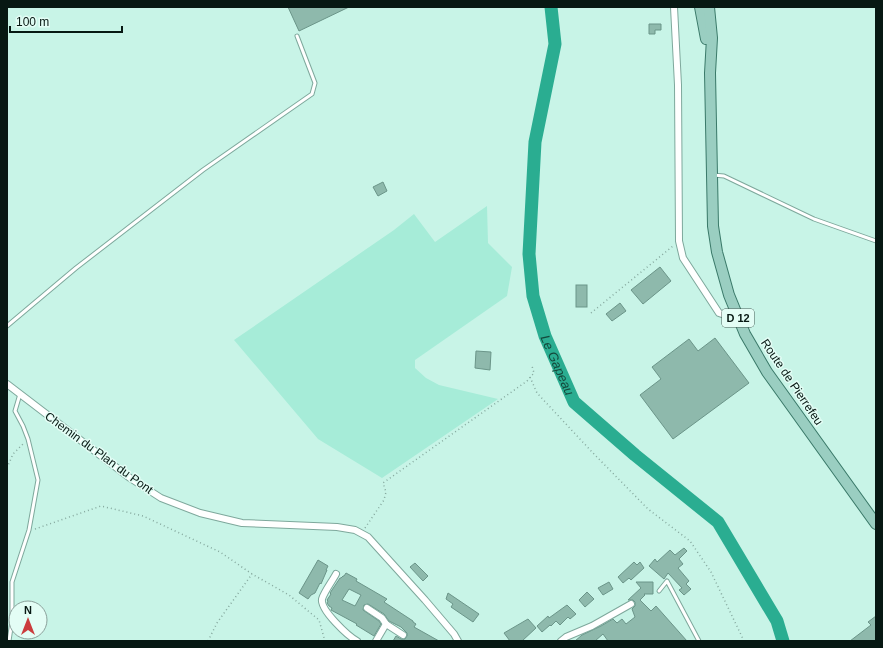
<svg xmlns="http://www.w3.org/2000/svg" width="883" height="648" font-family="Helvetica,sans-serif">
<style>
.green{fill:#a6ecd8}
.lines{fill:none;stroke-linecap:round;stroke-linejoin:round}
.river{stroke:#2aad91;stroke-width:13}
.building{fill:#8eb9ac;stroke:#6b9589;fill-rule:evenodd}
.service-casing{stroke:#7ea89c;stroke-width:5}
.minor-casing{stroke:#7ea89c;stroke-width:8}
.primary-casing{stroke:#3a7969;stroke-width:12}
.path{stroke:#85a89e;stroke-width:1.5;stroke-dasharray:1 3;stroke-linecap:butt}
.service{stroke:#fff;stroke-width:3}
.minor{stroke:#fff;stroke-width:6}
.primary{stroke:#9acec1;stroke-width:10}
.labels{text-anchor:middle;stroke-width:3;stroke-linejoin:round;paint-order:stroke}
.shield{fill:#e3fdf5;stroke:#495d57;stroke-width:1}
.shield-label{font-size:11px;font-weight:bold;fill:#071813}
.street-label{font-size:12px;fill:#071813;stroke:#e3fdf5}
.water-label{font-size:13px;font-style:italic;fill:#14493c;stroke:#e3fdf5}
</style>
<rect width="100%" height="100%" fill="#c8f4e7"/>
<path class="green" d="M487 206 488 243 512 267 507 296 415 360V368L426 378 439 385 498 399 382 478 318 439 234 340 394 230 414 214 435 242Z"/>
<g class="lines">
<path class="river" id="s1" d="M551 7 555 44 535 142 529 254 533 296 545 336 574 402 635 455 718 522 777 621 783 641"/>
</g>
<g class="building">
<path d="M288 7H349L299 31Z"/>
<path d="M649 24H661V30H655V34H649Z"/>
<path d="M383 182 387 191 378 196 373 187Z"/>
<path d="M660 267 671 281 643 304 631 290Z"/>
<rect x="576" y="285" width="11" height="22"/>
<path d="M620 303 626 311 612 321 606 314Z"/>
<path d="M715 338 749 383 673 439 640 395 661 379 652 367 689 339 698 351Z"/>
<path d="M476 351 491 352 490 370 475 368Z"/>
<path d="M684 548 687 551 679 559 683 564 678 568 689 581 686 584 691 589 684 595 679 590 682 588 668 573 664 579 649 566 655 559 657 562 670 550 675 555Z"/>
<path d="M318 560 328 566 326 570H327L321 584 320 583 315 593 311 595 308 599 299 593Z"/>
<path d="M634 562 637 565 640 562 644 568 631 580 629 578 623 583 618 577Z"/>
<path d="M415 563 428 576 423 581 410 567Z"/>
<path d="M346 573 357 579 356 581 387 599 384 602 413 621V622L416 624 414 627 439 641H393L396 636 401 639H405L407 636V633L401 627 389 621 384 614 368 604 364 605 363 610 379 621 381 624 374 636 356 625 357 624 331 610 332 608 329 606 327 603 328 601 327 600 331 594 330 593 340 578H341L343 576H344ZM349 589 361 595 355 606 342 600Z"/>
<path d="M609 582 613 589 603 595 598 588Z"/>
<path d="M636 582H653V594H644L645 595 640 600 651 611 656 606 687 641H608L603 634 595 641H575L582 635 601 626 613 619 617 623 622 619 626 624 635 617 632 609 635 606V602L633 600H628L641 588Z"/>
<path d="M587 592 594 599 585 607 579 600Z"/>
<path d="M448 593 479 614 473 622 451 607 453 604 446 599Z"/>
<path d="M567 605 576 614 570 619 568 617 560 625 556 621 551 626 550 625 542 632 537 626 548 616 549 618Z"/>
<path d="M876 616V641H850L871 625 868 622Z"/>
<path d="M528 619 536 628 522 641H510L504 633Z"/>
</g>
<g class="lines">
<defs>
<g id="service">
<path d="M713 175 724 176 814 219 876 241"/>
<path d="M7 326 76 268 203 170 312 94 315 83 297 36"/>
<path d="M659 591 667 581 699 641"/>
<path d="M9 641 12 621V582L29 530 38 480 28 439 23 426 15 411 20 394"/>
</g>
<g id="minor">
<path d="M674 7 678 85 679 241 683 258 719 313 739 320"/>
<path d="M7 384 130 478 161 498 200 513 242 523 337 527 355 530 368 537 425 600 454 634 458 641"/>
<path d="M336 574C333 580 324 592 322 599 320 610 348 636 357 641"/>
<path d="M367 608 382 618 386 624"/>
<path d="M376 641 386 624 403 635"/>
<path d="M561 641 566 637 592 626 631 604"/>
</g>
<g id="primary">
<path d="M700 7 706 39"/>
<path d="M709 7 712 38 710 73 713 226 717 252 729 295 745 334 767 372 876 524"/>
</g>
</defs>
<use href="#service" class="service-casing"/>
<use href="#minor" class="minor-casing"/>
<use href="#primary" class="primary-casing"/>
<g class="path">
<path d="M591 313 673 246"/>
<path d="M530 377 537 393 593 453 648 509 690 541 711 572 744 641"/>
<path d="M7 468 13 454 24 443"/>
<path d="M365 528 384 500 386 492 383 483 527 381 534 373 532 366"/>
<path d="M35 529 101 506 143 516 220 552 252 574 289 595 319 620 325 641"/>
<path d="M208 641 217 623 252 574"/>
</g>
<use href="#service" class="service"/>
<use href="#minor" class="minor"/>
<use href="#primary" class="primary"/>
</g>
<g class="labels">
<rect class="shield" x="722" y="309" width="32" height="18" rx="3"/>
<g class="shield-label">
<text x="738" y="322">D 12</text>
</g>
<g class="street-label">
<text transform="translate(792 382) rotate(56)" y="4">Route de Pierrefeu</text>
<text transform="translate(99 453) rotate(36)" y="4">Chemin du Plan du Pont</text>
</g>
<g class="water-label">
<text dy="5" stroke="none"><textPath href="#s1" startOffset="365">Le Gapeau</textPath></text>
</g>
</g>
<rect width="883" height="648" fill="none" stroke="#071813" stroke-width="16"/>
<g transform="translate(28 620)"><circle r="19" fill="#e3fdf5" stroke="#8ba19b"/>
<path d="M0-3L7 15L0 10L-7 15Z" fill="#cb3c3d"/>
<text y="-6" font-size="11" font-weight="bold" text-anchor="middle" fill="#071813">N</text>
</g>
<path d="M10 26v6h112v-6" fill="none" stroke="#071813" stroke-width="2"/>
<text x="16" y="26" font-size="12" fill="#071813" stroke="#e3fdf5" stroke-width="3" paint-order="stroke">100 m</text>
</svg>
